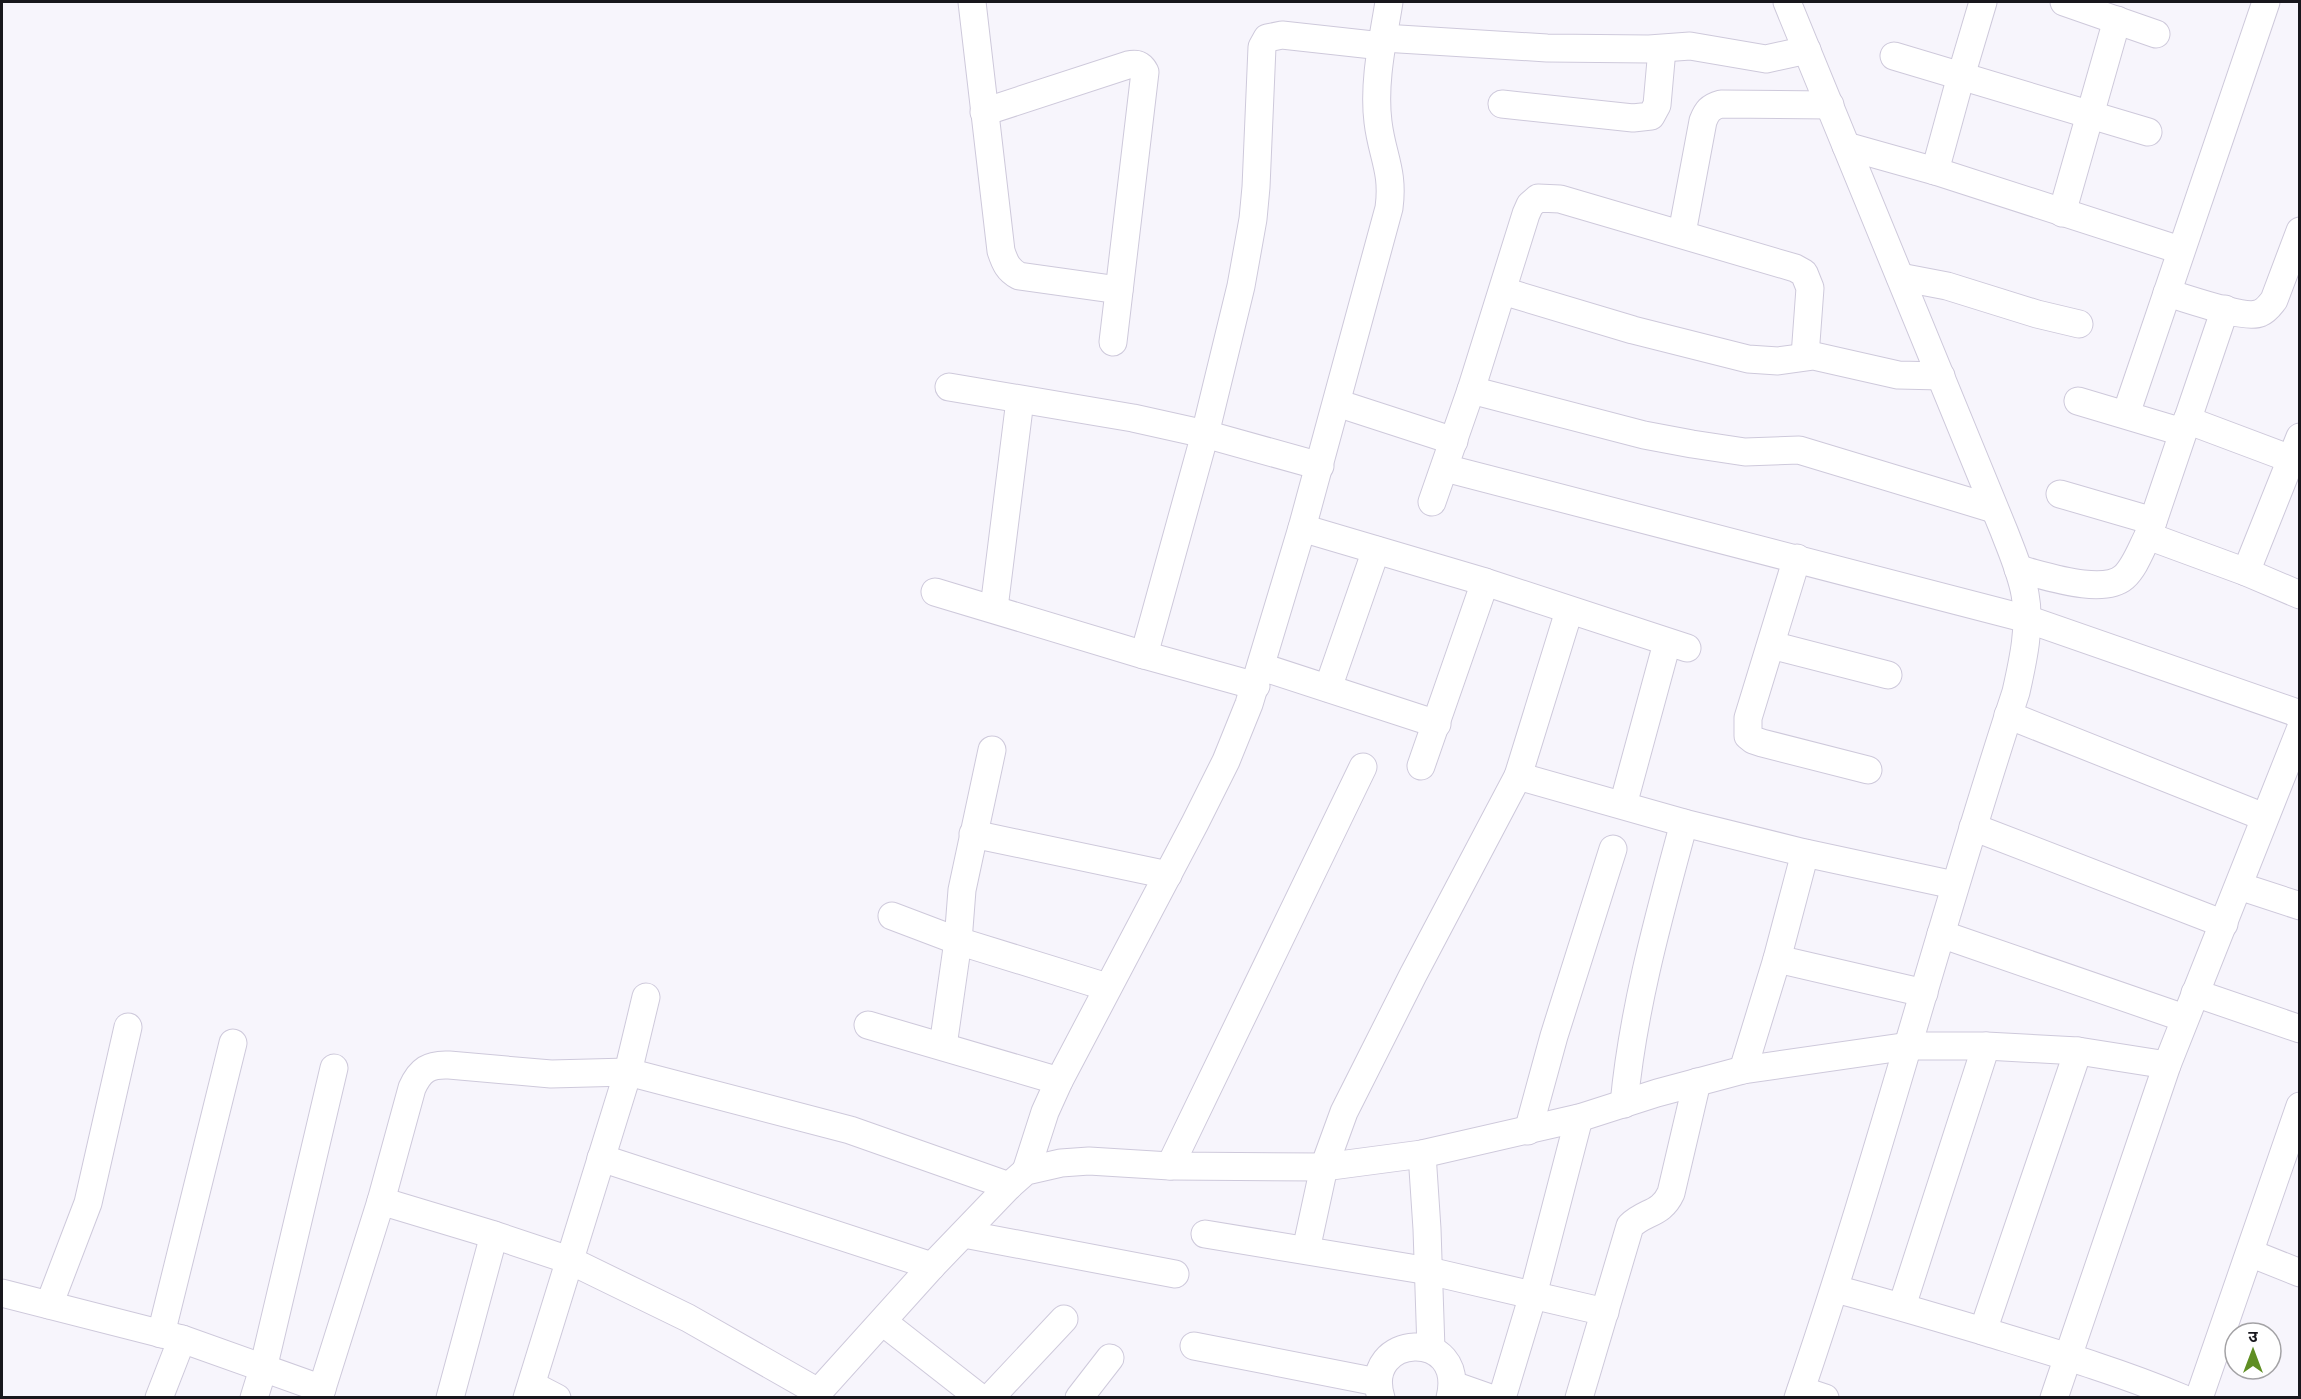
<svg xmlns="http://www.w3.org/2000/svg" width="2301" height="1399" font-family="Literata,'Noto Sans Devanagari',serif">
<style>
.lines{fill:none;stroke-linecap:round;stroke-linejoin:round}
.minor-casing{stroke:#cec9db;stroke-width:29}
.minor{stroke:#fff;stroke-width:27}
</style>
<rect width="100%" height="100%" fill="#f7f5fc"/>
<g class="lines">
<defs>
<g id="minor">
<path d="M972 2 1001 251C1005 263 1008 270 1019 276L1119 290"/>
<path d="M1787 2 2004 531C2012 552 2021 572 2025 594 2031 625 2023 661 2016 692 1939 926 1878 1164 1798 1398"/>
<path d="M2064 2 2156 34"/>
<path d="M1383 38 1547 48 1649 49 1690 46 1766 59 1807 50"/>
<path d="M1894 56 2148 132"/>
<path d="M1502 104 1633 118 1651 116 1657 105 1662 49"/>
<path d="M984 112 1128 65C1137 63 1141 64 1145 72L1113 342"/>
<path d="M1846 146 1935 171 2180 250"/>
<path d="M1935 171 1961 76 1983 2"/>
<path d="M2062 213 2117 20"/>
<path d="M1682 233 1703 121C1707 111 1710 107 1721 104L1830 105"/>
<path d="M1900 277 1947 286 2037 314 2079 324"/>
<path d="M1503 291 1633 330 1748 359 1778 361 1814 356 1898 375 1941 376"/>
<path d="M2167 293C2186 298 2245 320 2260 313 2267 310 2270 305 2274 300L2300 231"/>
<path d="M949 387 1133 418 1205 434 1320 466"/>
<path d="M1471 390 1644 435 1692 444 1745 452 1799 450 1994 509"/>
<path d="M2078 401 2182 432"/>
<path d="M1337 403 1454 441"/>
<path d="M2126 414 2266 2"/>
<path d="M2187 420 2291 459"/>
<path d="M1445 468 2027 619 2300 714"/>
<path d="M2060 494 2153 521"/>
<path d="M1432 502 1471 390 1526 214 1530 205 1538 198 1560 199 1795 268 1804 273 1810 288 1805 356"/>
<path d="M1302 528 1485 582 1687 648"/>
<path d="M2148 536 2246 572 2300 595"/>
<path d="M1797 558 1748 718V736L1753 740 1762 743 1868 770"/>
<path d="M2018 569C2044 575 2102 596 2124 577 2135 567 2141 549 2148 536L2225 309"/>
<path d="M2246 572 2300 437"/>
<path d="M935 592 1144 655 1256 686"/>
<path d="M994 608 1020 400"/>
<path d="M1771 645 1888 675"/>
<path d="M1144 655 1205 434 1241 286 1253 219 1256 187 1262 47 1267 38 1282 35 1382 46"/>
<path d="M1262 667 1437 724"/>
<path d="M1328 688 1376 550"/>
<path d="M2008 715 2264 817"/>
<path d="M1421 766 1485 582"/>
<path d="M1518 776 1684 823 1805 853 1954 885"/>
<path d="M1623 805 1667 643"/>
<path d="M1973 827 2224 924"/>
<path d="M973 834 1168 875"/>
<path d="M2239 886 2300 906"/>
<path d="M892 916 958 941 1107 987"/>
<path d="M1941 934 2184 1018"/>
<path d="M1777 959 1924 993"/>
<path d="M2195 993 2300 1029"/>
<path d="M868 1025 1059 1081"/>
<path d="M943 1046 958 941 962 890 992 750"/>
<path d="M1743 1070 1777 959 1805 853"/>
<path d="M1624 1104C1633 1008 1659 916 1684 823"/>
<path d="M1528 1131 1554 1036 1613 849"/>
<path d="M1422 1154 1427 1229 1431 1349"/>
<path d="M601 1158 932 1266"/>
<path d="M1170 1166 1363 767"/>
<path d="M1026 1171 1045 1112 1059 1081 1195 823 1226 761 1249 704 1302 528 1389 208C1394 171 1382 156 1378 122 1373 82 1383 40 1389 2"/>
<path d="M381 1201 494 1235 569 1260 688 1318 818 1392"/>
<path d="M964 1234 1175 1274"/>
<path d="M1205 1234 1429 1271 1605 1312"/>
<path d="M1306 1250 1324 1167 1344 1112 1413 975 1518 776 1569 611"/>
<path d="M2250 1253 2300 1273"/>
<path d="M1835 1289C1886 1302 1935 1317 1986 1332 2052 1352 2118 1371 2182 1398"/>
<path d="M2 1293 182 1339 322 1389"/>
<path d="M49 1305 88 1203 128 1027"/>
<path d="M1902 1306 1986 1046"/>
<path d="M883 1322 980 1398"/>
<path d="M1983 1331 2078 1051"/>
<path d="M161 1334 233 1043"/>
<path d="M1194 1346 1377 1382"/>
<path d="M532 1385 557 1398"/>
<path d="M1453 1385 1490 1398"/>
<path d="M1801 1390 1825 1398"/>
<path d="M159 1398 182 1339"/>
<path d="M254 1398 263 1369 334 1068"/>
<path d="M319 1398 381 1201 412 1088C420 1070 429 1064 449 1065L551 1074 628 1072 850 1130 1009 1186"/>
<path d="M450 1398 494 1235"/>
<path d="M527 1398 628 1072 646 997"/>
<path d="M813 1398 932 1266 1009 1186 1026 1171 1061 1163 1089 1161 1170 1166 1324 1167 1422 1154 1579 1118 1657 1093 1743 1070 1909 1046H1986L2078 1051 2167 1065"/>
<path d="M990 1398 1064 1319"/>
<path d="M1079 1398 1110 1358"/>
<path d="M1381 1398C1361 1333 1467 1327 1450 1398"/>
<path d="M1502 1398 1533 1295 1579 1118"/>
<path d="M1579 1398 1630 1226C1645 1211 1661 1215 1671 1193L1697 1082"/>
<path d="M2054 1398 2167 1065 2300 730"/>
<path d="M2199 1398 2300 1106"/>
</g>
</defs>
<use href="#minor" class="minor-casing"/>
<use href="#minor" class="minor"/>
</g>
<rect width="2301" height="1399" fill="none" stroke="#18171d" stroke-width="6"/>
<g transform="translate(2253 1351)"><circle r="28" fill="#ffffff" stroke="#a3a2a5" stroke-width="1.5"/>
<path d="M0-4.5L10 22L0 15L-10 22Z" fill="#5f8e23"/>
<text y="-9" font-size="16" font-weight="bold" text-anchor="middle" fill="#18171d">उ</text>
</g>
</svg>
